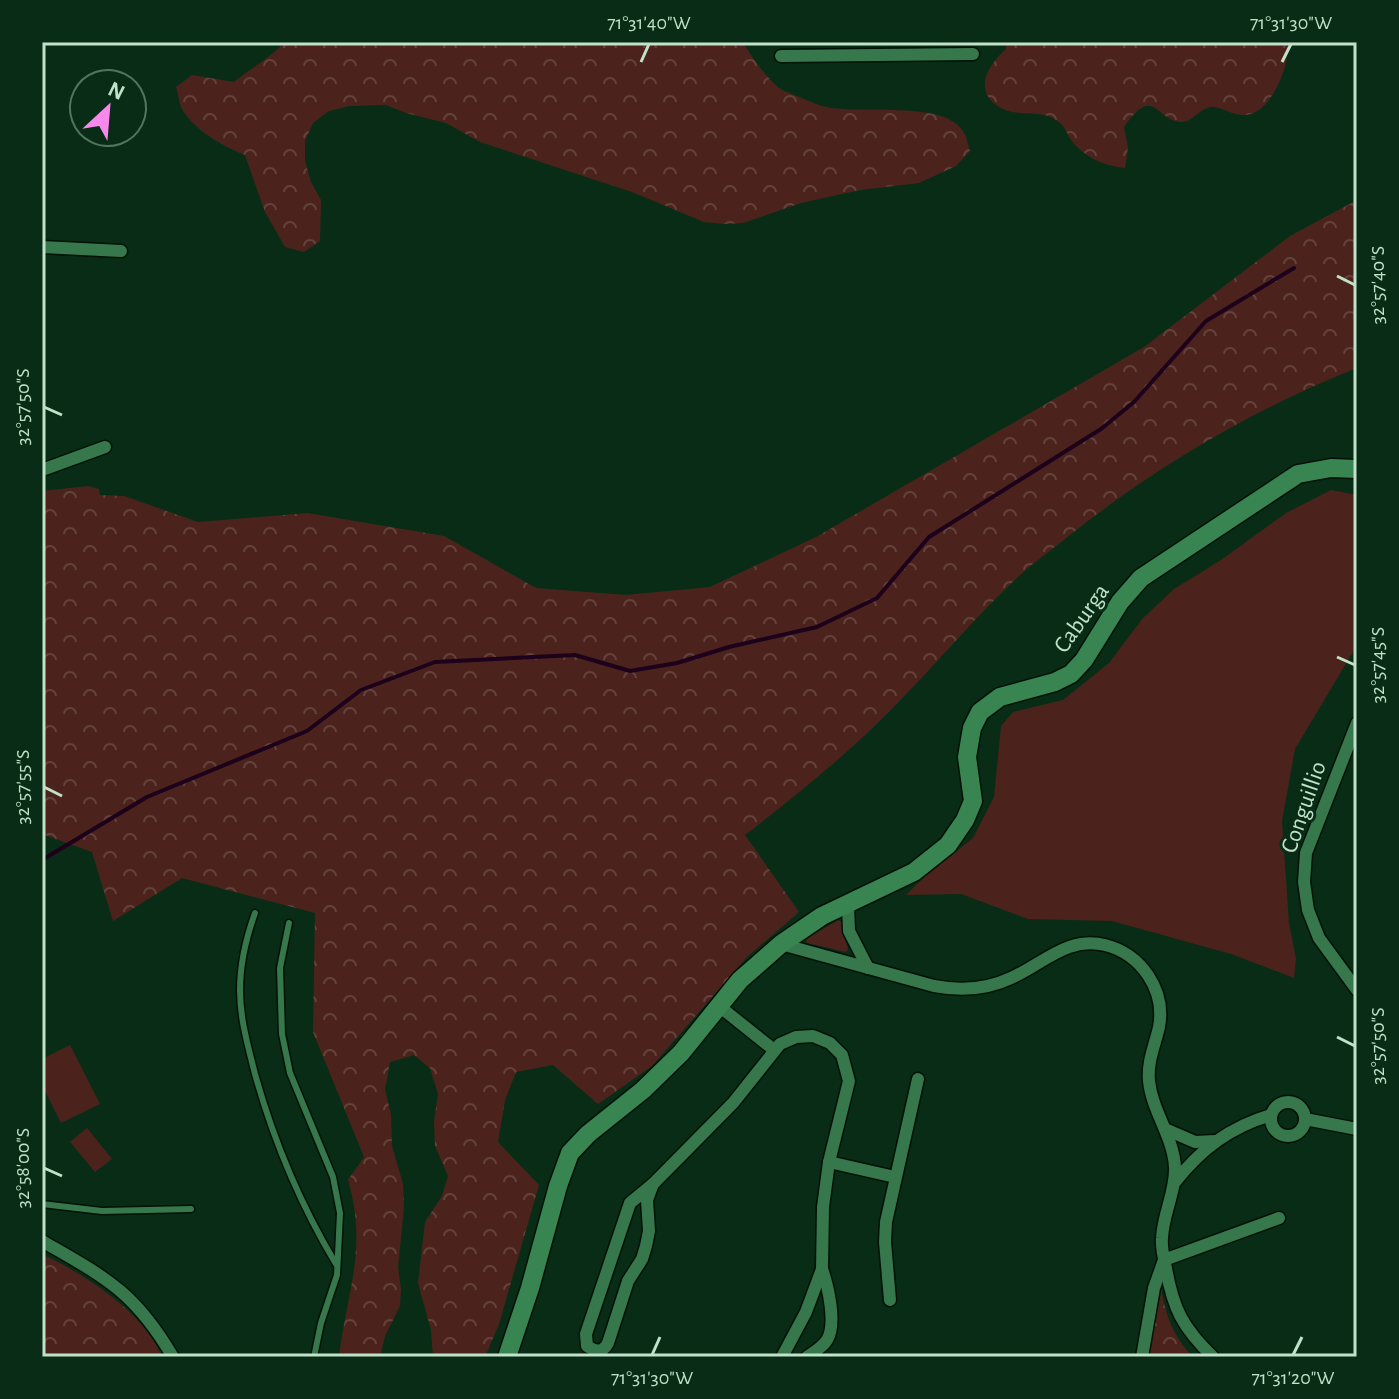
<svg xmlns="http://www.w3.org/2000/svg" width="1399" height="1399" font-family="'Alegreya Sans',sans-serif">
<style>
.grass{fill:#4b231c}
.forest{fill:url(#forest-crowns)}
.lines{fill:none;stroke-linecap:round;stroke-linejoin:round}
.stream{stroke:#1d001b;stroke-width:4}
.lane-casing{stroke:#011206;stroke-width:9}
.street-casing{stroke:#011206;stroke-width:15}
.secondary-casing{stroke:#011206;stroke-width:21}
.lane{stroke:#36774b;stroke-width:6}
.street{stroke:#36774b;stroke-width:12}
.secondary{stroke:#398552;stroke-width:18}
.ticks{fill:none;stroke:#c1e2c8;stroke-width:3}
.labels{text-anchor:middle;stroke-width:6;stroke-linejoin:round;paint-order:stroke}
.street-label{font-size:24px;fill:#c1e2c8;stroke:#092c16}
.neatline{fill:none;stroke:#c1e2c8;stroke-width:3}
.ticks-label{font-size:20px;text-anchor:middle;fill:#c1e2c8}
</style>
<defs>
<pattern id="forest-crowns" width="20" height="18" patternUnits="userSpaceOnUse" patternTransform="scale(2)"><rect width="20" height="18" fill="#4b231c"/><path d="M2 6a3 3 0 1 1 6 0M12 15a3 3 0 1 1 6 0" fill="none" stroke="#63433c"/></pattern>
</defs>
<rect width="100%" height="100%" fill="#092c16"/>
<g class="grass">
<path d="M1331 490 1357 495V645L1295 749 1282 821 1289 923 1296 959 1294 978 1231 954 1112 921 1028 919 961 894 906 895 926 875 973 838 994 797 1001 726 1013 712 1063 700 1109 663 1143 618 1174 589 1221 560 1286 513Z"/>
<path d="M838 920 843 922V933L848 949 846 952 807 943 806 939Z"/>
<path d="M70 1045 100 1104 61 1123 42 1085V1059Z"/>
<path d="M87 1128 112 1159 95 1172 70 1142Z"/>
</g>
<g class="forest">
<path d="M285 42H743C751 56 768 81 782 90 785 91 818 105 822 106 856 116 946 98 964 133 967 138 968 146 970 151L956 166 919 183 860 190 801 203 743 223 724 224 704 222 632 192 480 142 446 123 406 113 386 105 349 106 329 111 313 123 305 141V161L311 182 321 200 320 241 304 252 285 247 265 212 245 155C223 146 193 130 181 107 179 101 178 93 176 87L192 75 234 82C251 68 270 58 285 42Z"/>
<path d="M1006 42H1288C1290 65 1271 116 1243 115 1230 115 1219 104 1207 108 1196 112 1192 123 1180 122 1155 119 1154 84 1124 127L1128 148 1125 168C1104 166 1084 157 1071 140 1066 132 1065 126 1056 120 1040 109 1020 117 1003 109 971 93 987 66 1006 49Z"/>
<path d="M1357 200V368C1254 409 1157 466 1070 535 1053 549 1034 562 1018 577 979 613 946 653 909 691 860 744 802 791 745 835L799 912 747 957 652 1066 598 1104 553 1065 516 1072 505 1100 498 1142 539 1185 499 1324 485 1357H433L431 1330 418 1283 425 1222 442 1196 448 1176 435 1146 434 1121 438 1094 430 1068 414 1055 390 1062 385 1089 391 1115 392 1146 403 1184 404 1207 398 1267 401 1289 400 1306 385 1336 380 1357H339C347 1291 368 1248 348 1180L364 1157 313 1032 315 913 182 878 113 921 92 852 42 834V491L88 486 99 489 100 495 124 496 198 522 307 513 444 536 536 588 626 595 710 587 816 537 1144 347 1290 236Z"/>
<path d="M42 1254C85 1275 143 1311 162 1357H42Z"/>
<path d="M1160 1280C1164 1311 1171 1334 1193 1357H1148Z"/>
</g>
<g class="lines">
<path class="stream" d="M42 860 147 797 307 731 361 690 435 662 575 655 630 671 677 663 729 647 817 627 877 598 929 537 1101 429 1134 402 1206 321 1294 268"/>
<defs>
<g id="lane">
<path d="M255 913C246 938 240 964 240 990 240 1019 248 1046 255 1074 274 1142 300 1204 336 1264"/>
<path d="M289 923 280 968 282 1034 290 1073 333 1177 340 1213 337 1275 321 1323 314 1357"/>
<path d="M42 1204 102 1211 191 1209"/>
</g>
<g id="street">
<path d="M781 56 973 54"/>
<path d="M42 247 121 251"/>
<path d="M42 470 105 447"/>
<path d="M1357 723 1306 853 1304 882 1308 910 1319 938 1357 990"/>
<path d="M848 904 849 931 868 968"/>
<path d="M781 944 934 986C961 991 986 990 1011 978 1043 964 1067 936 1105 945 1141 954 1166 990 1159 1027 1155 1045 1147 1062 1149 1081 1152 1111 1173 1136 1175 1167 1176 1191 1163 1214 1162 1238 1161 1248 1164 1259 1166 1268 1173 1309 1183 1328 1213 1357"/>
<path d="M719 1006 774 1050"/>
<circle cx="1288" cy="1119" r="17"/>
<path d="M1305 1119 1357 1129"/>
<path d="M1165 1129 1195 1142 1215 1141"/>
<path d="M829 1162 895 1177"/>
<path d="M1175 1182C1201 1149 1230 1127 1271 1115"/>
<path d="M653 1184 733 1103 780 1044 796 1037 813 1036 830 1043 842 1055 849 1081 829 1162 823 1207 822 1269 806 1312 782 1357"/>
<path d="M653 1184 647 1200 649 1231 646 1246 642 1259 628 1281 608 1343C603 1353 596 1352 587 1346L586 1334 630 1203Z"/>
<path d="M42 1241C106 1278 134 1291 173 1357"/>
<path d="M890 1300 885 1242 886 1222 918 1079"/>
<path d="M807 1357C814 1352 823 1347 827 1340 837 1324 828 1286 822 1269"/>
<path d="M1142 1357 1154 1288 1164 1260 1279 1218"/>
</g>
<path id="secondary" d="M507 1357 530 1288 558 1186 570 1153 588 1134 643 1090 681 1053 740 980 781 944 822 916 914 872 948 845 965 820 973 801 967 757 972 728 980 712 1000 697 1055 682 1071 674 1084 660 1120 602 1141 578 1298 474 1331 468 1357 469"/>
</defs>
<use href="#lane" class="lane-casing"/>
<use href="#street" class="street-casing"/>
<use href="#secondary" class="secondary-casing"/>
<use href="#lane" class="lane"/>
<use href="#street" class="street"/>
<use href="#secondary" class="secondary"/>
</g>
<path class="ticks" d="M641 62 649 44M1282 62 1291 44M1337 276 1355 285M44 407 62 415M1337 657 1355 665M44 787 62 796M1337 1037 1355 1046M44 1168 62 1176M652 1355 660 1337M1293 1355 1302 1337"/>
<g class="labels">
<g class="street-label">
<text transform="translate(1081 618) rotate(-55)" y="8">Caburga</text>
<text transform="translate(1303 807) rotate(-71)" y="8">Conguillio</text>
</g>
</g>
<rect width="1399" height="1399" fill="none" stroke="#092c16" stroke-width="88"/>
<g transform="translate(108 108) rotate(26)"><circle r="38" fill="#092c16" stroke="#53755d" stroke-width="2"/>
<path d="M0-6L14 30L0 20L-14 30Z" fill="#f888ea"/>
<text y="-12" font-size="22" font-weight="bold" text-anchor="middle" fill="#c1e2c8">N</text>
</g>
<rect x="44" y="44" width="1311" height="1311" class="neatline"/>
<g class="ticks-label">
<text x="649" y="29">71°31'40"W</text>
<text x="1291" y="29">71°31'30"W</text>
<text transform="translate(1377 285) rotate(-90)" y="7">32°57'40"S</text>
<text transform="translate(22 407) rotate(-90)" y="7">32°57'50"S</text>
<text transform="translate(1377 665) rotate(-90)" y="7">32°57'45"S</text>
<text transform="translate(22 787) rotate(-90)" y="7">32°57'55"S</text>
<text transform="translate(1377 1046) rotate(-90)" y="7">32°57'50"S</text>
<text transform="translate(22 1168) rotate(-90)" y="7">32°58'00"S</text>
<text x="652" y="1384">71°31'30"W</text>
<text x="1293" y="1384">71°31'20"W</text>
</g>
</svg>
